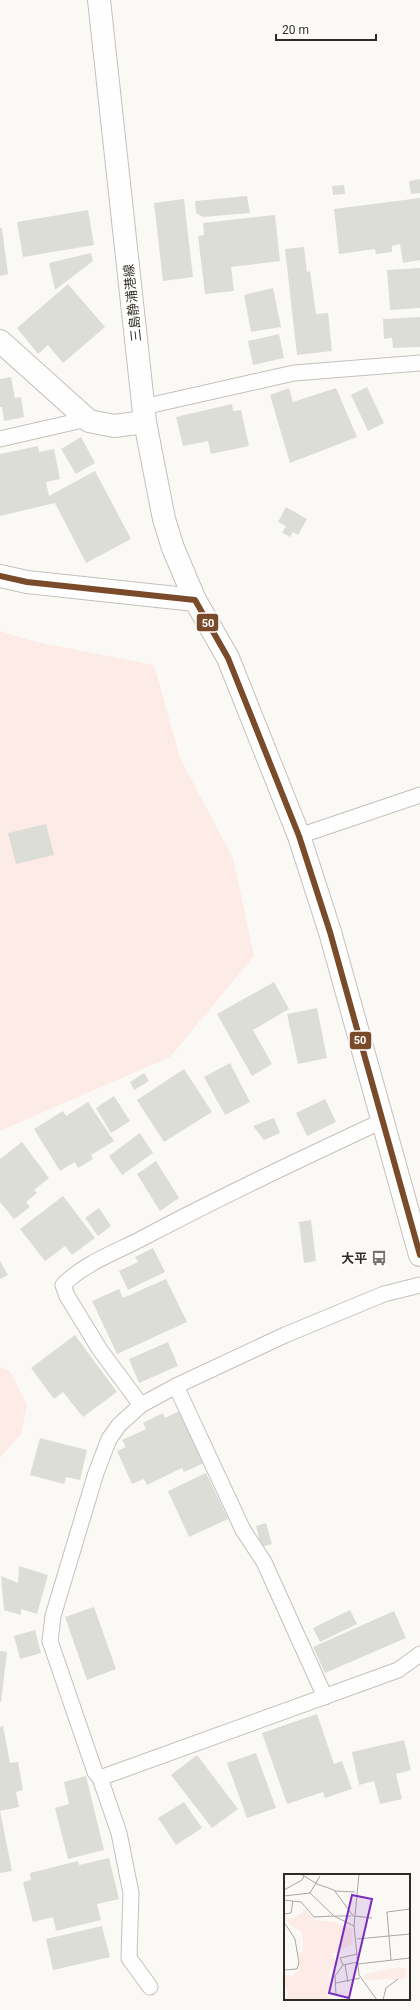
<svg xmlns="http://www.w3.org/2000/svg" width="420" height="2010" font-family="Roboto,'Noto Sans JP',sans-serif">
<style>
.green{fill:#fdebe7}
.building{fill:#ddddd8}
.lines{fill:none;stroke-linecap:round;stroke-linejoin:round}
.service-casing{stroke:#c4c1bc;stroke-width:17}
.minor-casing{stroke:#c4c1bc;stroke-width:24}
.secondary-casing{stroke:#c4c1bc;stroke-width:24}
.service{stroke:#fefefe;stroke-width:15}
.minor{stroke:#fefefe;stroke-width:22}
.secondary{stroke:#fefefe;stroke-width:22}
.bus-1-casing{stroke:#fff;stroke-width:9}
.bus-1{stroke:#7a4b2a;stroke-width:6}
.labels{text-anchor:middle;stroke-width:3;stroke-linejoin:round;paint-order:stroke}
.street-label{font-size:13px;fill:#302c25;stroke:#fff}
.poi-label{font-size:13px;font-weight:bold;fill:#302c25;stroke:#fff;text-anchor:end}
.inset-road{fill:none;stroke:#aaa7a2;stroke-width:1}
.view{fill:#7b2cbf;fill-opacity:0.15;stroke:#7b2cbf;stroke-width:2}
.inset-edge{fill:none;stroke:#302c25;stroke-width:2}
.line-badge{stroke:#fff;stroke-width:1.5}
.badge-label{font-size:11px;text-anchor:middle;font-weight:bold;fill:#fff}
</style>
<rect width="100%" height="100%" fill="#fbf9f6"/>
<g class="green">
<path d="M0 631 36 642 154 665 180 758 233 858 254 956 170 1057 0 1131Z"/>
<path d="M0 1367 10 1371 27 1405 21 1434 0 1458Z"/>
</g>
<g class="building">
<path d="M420 179V193L411 194 409 181Z"/>
<path d="M344 185 345 194 333 195 332 186Z"/>
<path d="M247 196 250 213 203 217 196 213 195 201Z"/>
<path d="M420 198V260L403 263 400 244 392 246V252L376 254 375 249 339 254 334 209Z"/>
<path d="M184 199 193 277 163 281 154 203Z"/>
<path d="M88 210 94 245 23 257 17 222Z"/>
<path d="M275 215 280 261 231 267 234 291 205 294 198 236 204 235 203 223Z"/>
<path d="M0 228H2L8 274 0 276Z"/>
<path d="M304 247 307 272 310 271 316 314 328 313 332 351 297 355 285 249Z"/>
<path d="M91 253 93 261 55 290 49 263Z"/>
<path d="M420 268V308L390 310 387 270Z"/>
<path d="M68 284 105 327 63 363 48 345 38 354 17 328Z"/>
<path d="M273 288 281 327 251 332 244 295Z"/>
<path d="M420 317V347L393 348 392 338 384 339 383 319Z"/>
<path d="M279 334 284 358 253 365 248 341Z"/>
<path d="M11 377 15 398 21 397 24 417 4 421 2 407H0V379Z"/>
<path d="M367 387 384 423 368 431 351 395Z"/>
<path d="M289 388 293 402 336 388 357 437 290 463 270 395Z"/>
<path d="M232 404 233 411 241 410 249 446 211 454 208 441 183 446 176 417Z"/>
<path d="M81 437 95 463 76 474 61 449Z"/>
<path d="M38 446 39 452 54 449 60 479 46 482 49 496 95 471 131 539 86 563 55 503 0 516V454Z"/>
<path d="M286 507 307 519 298 535 293 532 290 537 282 533 286 526 278 522Z"/>
<path d="M46 824 54 855 16 864 8 833Z"/>
<path d="M274 982 289 1009 253 1030 272 1064 252 1076 217 1014Z"/>
<path d="M317 1008 327 1058 298 1064 287 1014Z"/>
<path d="M230 1063 250 1102 225 1115 204 1077Z"/>
<path d="M184 1069 212 1112 164 1142 137 1100Z"/>
<path d="M144 1073 149 1081 134 1090 130 1082Z"/>
<path d="M114 1096 130 1121 111 1133 96 1108Z"/>
<path d="M325 1099 336 1122 307 1136 296 1113Z"/>
<path d="M88 1102 114 1141 91 1155 93 1159 78 1168 75 1162 60 1171 34 1129 63 1111 66 1116Z"/>
<path d="M274 1118 280 1133 264 1140 253 1126Z"/>
<path d="M140 1133 153 1153 122 1175 109 1156Z"/>
<path d="M22 1142 49 1178 34 1190 37 1193 26 1202 30 1207 14 1219 0 1202V1159Z"/>
<path d="M156 1161 179 1198 160 1211 137 1174Z"/>
<path d="M63 1196 95 1238 72 1255 65 1246 45 1261 20 1229Z"/>
<path d="M99 1208 111 1226 98 1236 85 1218Z"/>
<path d="M311 1220 316 1261 304 1263 299 1222Z"/>
<path d="M153 1248 165 1272 128 1290 119 1271 138 1262 135 1257Z"/>
<path d="M0 1261 8 1275 0 1279Z"/>
<path d="M166 1279 187 1322 117 1354 92 1301 119 1289 123 1298Z"/>
<path d="M75 1335 117 1392 83 1417 63 1392 54 1399 31 1368Z"/>
<path d="M168 1342 178 1366 139 1383 129 1359Z"/>
<path d="M179 1411 204 1463 184 1472 182 1468 147 1485 144 1479 132 1484 117 1451 126 1447 122 1440 146 1429 143 1423 163 1413 165 1418Z"/>
<path d="M40 1438 87 1450 80 1480 66 1477 64 1484 30 1475Z"/>
<path d="M206 1473 228 1519 189 1537 168 1491Z"/>
<path d="M266 1523 272 1544 261 1547 256 1526Z"/>
<path d="M19 1566 48 1575 37 1614 21 1609V1615L4 1610 1 1576 18 1583Z"/>
<path d="M94 1607 116 1669 87 1680 65 1617Z"/>
<path d="M350 1610 357 1624 320 1642 313 1628Z"/>
<path d="M394 1611 406 1638 325 1673 313 1647Z"/>
<path d="M35 1630 41 1653 20 1659 14 1636Z"/>
<path d="M0 1651 7 1652 1 1702H0Z"/>
<path d="M317 1714 334 1764 342 1761 352 1789 325 1798 323 1792 287 1804 262 1733Z"/>
<path d="M3 1726 10 1763 18 1762 23 1790 16 1792 19 1807 0 1811V1727Z"/>
<path d="M404 1740 411 1770 396 1774 402 1799 380 1804 374 1781 359 1785 352 1752Z"/>
<path d="M256 1753 276 1808 247 1818 227 1763Z"/>
<path d="M197 1755 238 1809 212 1828 171 1775Z"/>
<path d="M86 1776 104 1850 68 1859 55 1808 69 1804 64 1782Z"/>
<path d="M184 1802 202 1828 176 1845 158 1818Z"/>
<path d="M0 1811 12 1871 0 1873Z"/>
<path d="M109 1858 119 1899 97 1904 101 1920 56 1931 53 1917 33 1922 23 1882 31 1880 30 1873 78 1861 79 1865Z"/>
<path d="M102 1926 110 1957 53 1970 46 1939Z"/>
</g>
<g class="lines">
<defs>
<g id="service">
<path d="M143 407 294 373 420 363"/>
<path d="M0 439 87 419"/>
<path d="M299 836 420 795"/>
<path d="M382 1121C301 1159 220 1197 141 1239 116 1252 83 1264 63 1285L67 1296 100 1350 141 1405 176 1386 285 1335 384 1294 420 1285"/>
<path d="M176 1386 243 1530 264 1562 325 1697"/>
<path d="M141 1405 119 1425 109 1439 96 1473 53 1616 50 1641 95 1772 100 1778 119 1833 131 1893 129 1958 150 1987"/>
<path d="M100 1778 398 1670 420 1654"/>
</g>
<path id="minor" d="M0 341 89 421 114 426 145 422"/>
<g id="secondary">
<path d="M99 0 145 422 164 519 173 548 195 600"/>
<path d="M0 576 27 582 195 600 228 658 299 836 330 932 420 1255"/>
</g>
</defs>
<use href="#service" class="service-casing"/>
<use href="#minor" class="minor-casing"/>
<use href="#secondary" class="secondary-casing"/>
<use href="#service" class="service"/>
<use href="#minor" class="minor"/>
<use href="#secondary" class="secondary"/>
<defs>
<path id="bus-1" d="M0 576 27 582 195 600 228 658 299 836 330 932 420 1255"/>
</defs>
<use href="#bus-1" class="bus-1-casing"/>
<use href="#bus-1" class="bus-1"/>
</g>
<defs>
<symbol id="bus-bare" viewBox="-9 -9 18 18"><path d="M-5-6H5V4H4V6H2V4H-2V6H-4V4H-5ZM-3.5-4V0h7V-4ZM-3.5 1.2v1.5H-2V1.2ZM2 1.2v1.5H3.5V1.2Z" fill="#77746e" stroke="#fff" stroke-width="2.5" paint-order="stroke"/></symbol>
</defs>
<g fill-rule="evenodd">
<use href="#bus-bare" x="368" y="1247" width="22" height="22"/>
</g>
<g class="labels">
<g class="street-label">
<text transform="translate(132 303) rotate(-96)" y="5">三島静浦港線</text>
</g>
<g class="poi-label">
<text x="367" y="1263">大平</text>
</g>
</g>
<g transform="translate(284 1874)">
<rect width="126" height="126" fill="#fbf9f6"/>
<path d="M20 35 31 46 49 48 68 55 69 70 48 80 53 90 46 93 45 116 42 117 46 126H0L3 123 4 117 0 113V101L9 102 15 96 16 88 13 79 19 77V68L18 59 0 46V41L6 45 17 40ZM115 93 123 95 120 105 79 106 82 100Z" fill="#fdebe7"/>
<path class="inset-road" d="M17 0 33 10 50 16 70 43M0 16 18 6 20 2M51 17 71 18M26 19 36 2M0 22 26 19 50 42 70 52 75 101 93 126M0 26 17 28 30 43 50 42M0 40 7 39 9 27M51 42H67M71 42 88 44M0 48 11 65 15 89 13 95 0 96M70 52 75 0M73 65 126 60M73 80 56 84 59 91 74 88M107 86 103 38 126 35M74 90 126 84M61 91 64 108M52 109 76 104M52 120 51 102 59 91M99 126 102 114 114 105"/>
<path class="view" d="M68 21 88 25 65 124 45 119Z"/>
<rect width="126" height="126" class="inset-edge"/>
</g>
<g class="line-badge">
<rect x="196" y="613" width="23" height="19" rx="4" fill="#7a4b2a"/>
<rect x="349" y="1031" width="23" height="19" rx="4" fill="#7a4b2a"/>
</g>
<g class="badge-label">
<text x="208" y="627">50</text>
<text x="360" y="1044">50</text>
</g>
<path d="M276 34v6h100v-6" fill="none" stroke="#302c25" stroke-width="2"/>
<text x="282" y="34" font-size="12" fill="#302c25" stroke="#ffffff" stroke-width="3" paint-order="stroke">20 m</text>
</svg>
